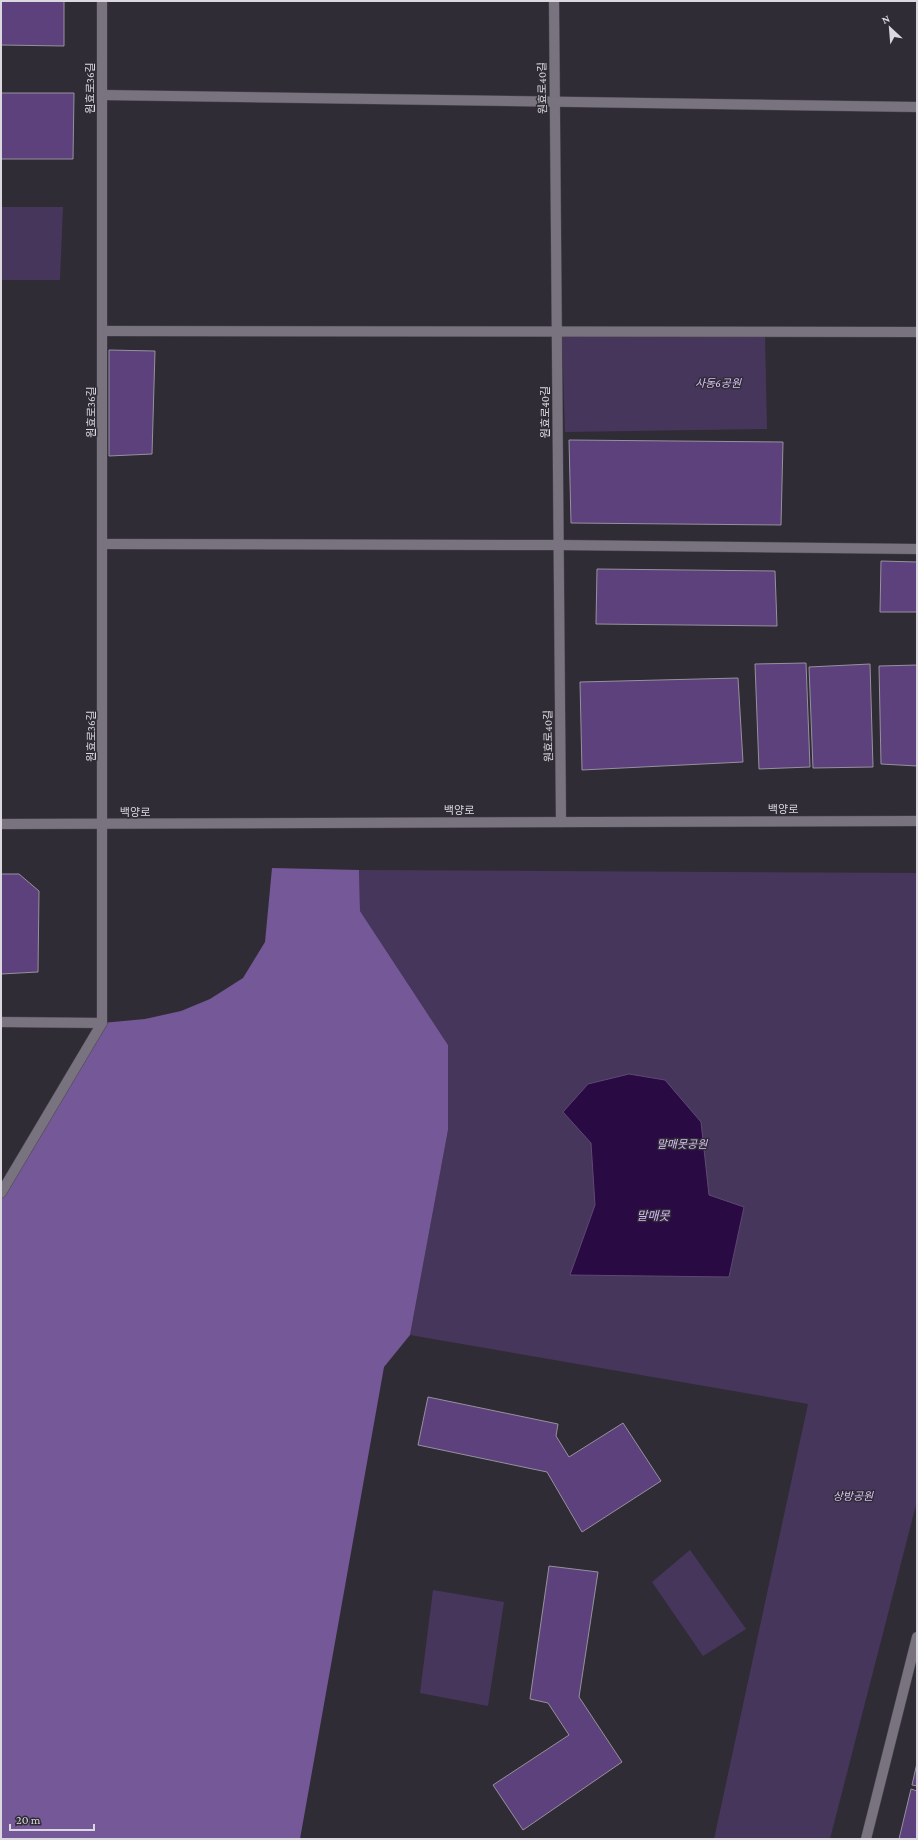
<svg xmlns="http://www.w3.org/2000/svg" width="918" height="1840" font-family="'Crimson Pro','Noto Sans KR',serif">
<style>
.green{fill:#47365b}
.forest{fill:#755897}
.water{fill:#290a43;stroke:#5e4872}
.building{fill:#5d417d;stroke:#96919d}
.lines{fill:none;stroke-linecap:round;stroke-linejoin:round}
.minor-casing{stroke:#4b474f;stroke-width:11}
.tertiary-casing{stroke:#4b474f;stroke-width:11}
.minor{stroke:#78737f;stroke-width:10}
.tertiary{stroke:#78737f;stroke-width:10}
.labels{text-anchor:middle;stroke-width:3;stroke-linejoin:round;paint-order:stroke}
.street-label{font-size:11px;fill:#dbd9df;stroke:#302c36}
.park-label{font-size:11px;font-style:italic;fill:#d9c1f8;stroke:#302c36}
.water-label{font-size:12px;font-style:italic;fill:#d6b6fe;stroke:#302c36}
</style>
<rect width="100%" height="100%" fill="#302c36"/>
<g class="green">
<path d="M1 207H63L60 280H1Z"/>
<path d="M765 335 767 429 565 432 562 337Z"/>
<path d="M359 870 917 873V1501L830 1839H714L808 1404 410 1335 448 1130V1045L360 911Z"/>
<path d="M690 1550 746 1629 703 1656 652 1582Z"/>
<path d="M433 1590 504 1602 488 1706 420 1693Z"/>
</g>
<path class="forest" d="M272 868 359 870 360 911 448 1045V1130L410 1335 384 1367 300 1839H1V1193L102 1023 145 1019 181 1011 210 999 243 978 265 942Z"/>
<path class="water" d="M629 1074 665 1080 701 1122 709 1195 744 1207 729 1277 570 1275 595 1205 591 1143 563 1112 588 1084Z"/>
<g class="building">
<path d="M1 1H64V46L1 45Z"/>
<path d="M1 93H74L73 159H1Z"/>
<path d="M109 350 155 351 152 454 109 456Z"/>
<path d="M569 440 783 442 781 525 571 523Z"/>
<path d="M881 561 917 562V612H880Z"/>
<path d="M597 569 775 571 777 626 596 624Z"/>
<path d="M806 663 810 767 759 769 755 664Z"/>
<path d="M870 664 873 767 813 768 809 667Z"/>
<path d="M917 665V766L881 764 879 666Z"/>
<path d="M738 678 743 762 582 770 580 682Z"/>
<path d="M1 874H19L39 891 38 972 1 974Z"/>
<path d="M428 1397 558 1424 556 1436 569 1457 623 1423 661 1481 582 1532 547 1472 418 1445Z"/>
<path d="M549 1566 598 1572 579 1697 622 1762 523 1830 493 1785 569 1735 548 1703 530 1699Z"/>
<path d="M917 1763V1786L912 1785Z"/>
<path d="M911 1789 917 1791V1839H899Z"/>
</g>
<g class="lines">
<defs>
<g id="minor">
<path d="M554 1 561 822"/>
<path d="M102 95 917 107"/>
<path d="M103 331 917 332"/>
<path d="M103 544 558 545 917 549"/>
<path d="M1 1022 102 1023"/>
<path d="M1 1193 102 1023V1"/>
<path d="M866 1839 917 1637"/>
</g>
<path id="tertiary" d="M1 824 917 821"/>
</defs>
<use href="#minor" class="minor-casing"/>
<use href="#tertiary" class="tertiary-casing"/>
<use href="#minor" class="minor"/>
<use href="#tertiary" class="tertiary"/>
</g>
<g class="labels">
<g class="street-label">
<text transform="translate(90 88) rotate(-90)" y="4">원효로36길</text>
<text transform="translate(542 88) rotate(-91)" y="4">원효로40길</text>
<text transform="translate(91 412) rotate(-90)" y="4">원효로36길</text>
<text transform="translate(545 412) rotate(-90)" y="4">원효로40길</text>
<text transform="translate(91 736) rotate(-90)" y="4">원효로36길</text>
<text transform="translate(548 736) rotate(-91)" y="4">원효로40길</text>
<text x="783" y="813">백양로</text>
<text x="459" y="814">백양로</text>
<text x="135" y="816">백양로</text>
</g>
<g class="park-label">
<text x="718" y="387">사동6공원</text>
<text x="682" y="1148">말매못공원</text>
<text x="853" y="1500">상방공원</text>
</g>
<g class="water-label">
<text x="653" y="1220">말매못</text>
</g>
</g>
<rect width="918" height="1840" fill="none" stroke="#dbd9df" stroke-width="4"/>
<g transform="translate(890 28) rotate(334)" stroke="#302c36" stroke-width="3" paint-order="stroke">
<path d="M0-3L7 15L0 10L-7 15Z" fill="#dbd9df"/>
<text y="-6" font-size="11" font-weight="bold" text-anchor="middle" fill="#dbd9df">N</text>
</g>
<path d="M10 1824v6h84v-6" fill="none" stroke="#dbd9df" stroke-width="2"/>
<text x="16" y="1824" font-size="12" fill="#dbd9df" stroke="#302c36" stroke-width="3" paint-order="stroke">20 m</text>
</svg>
